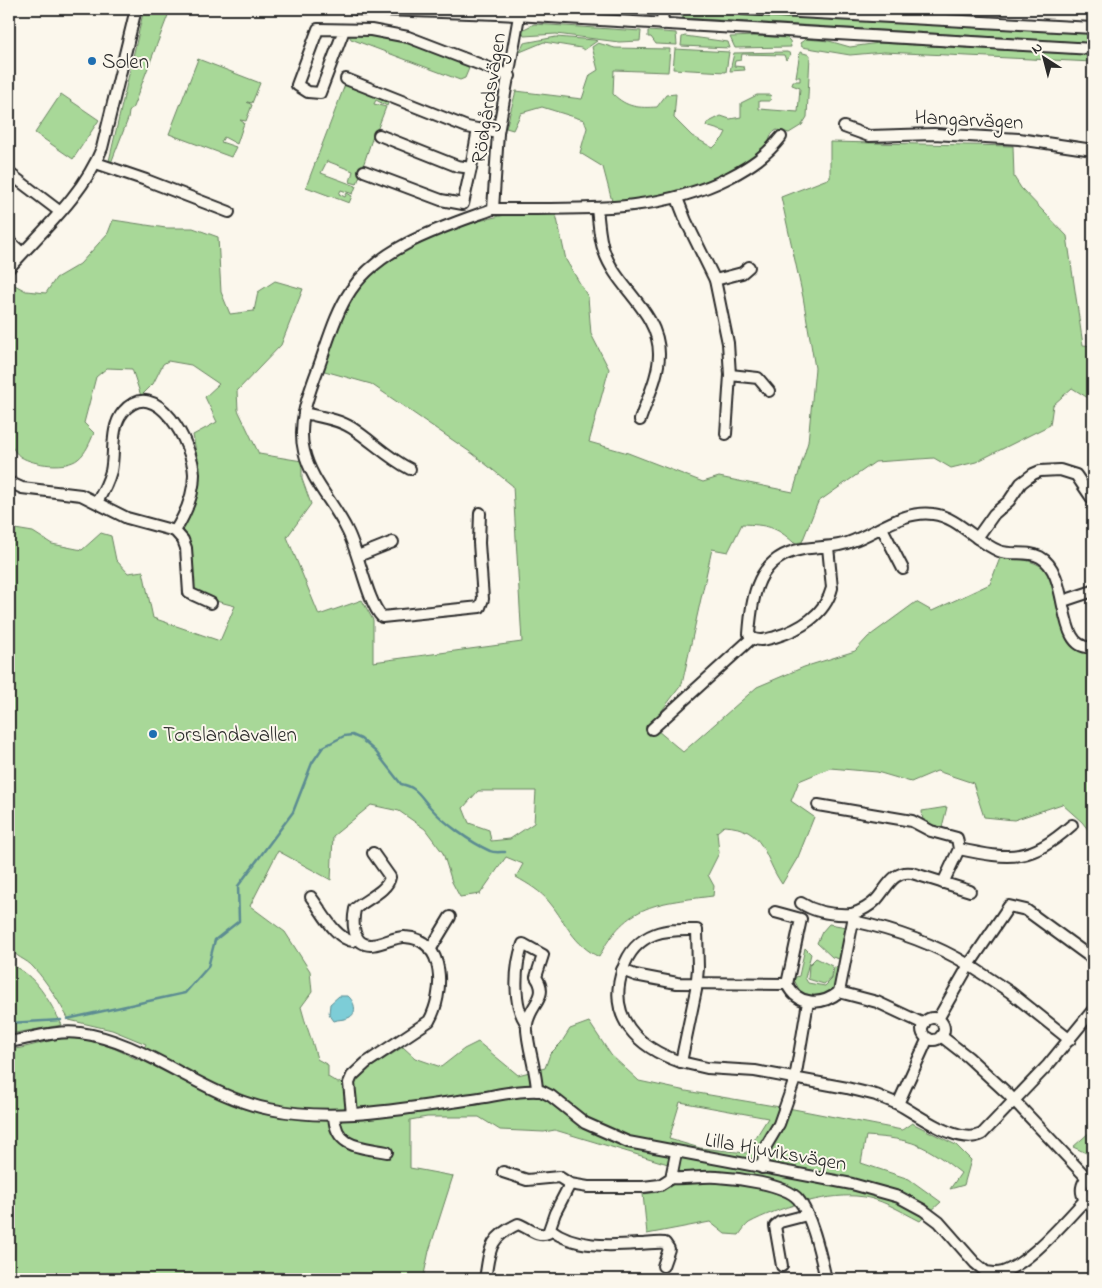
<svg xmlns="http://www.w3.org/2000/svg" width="1102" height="1288" font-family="'Indie Flower',sans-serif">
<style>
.green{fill:#a8d898;stroke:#6a8262;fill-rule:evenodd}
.water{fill:#7dcdd7;stroke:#5c8c92}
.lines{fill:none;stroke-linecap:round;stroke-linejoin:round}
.stream{stroke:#5c8c92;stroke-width:2.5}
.minor-casing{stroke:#2b2b2b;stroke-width:14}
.minor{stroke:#fbf7ec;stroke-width:10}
.poi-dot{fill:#1f6fb2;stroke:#fbf7ec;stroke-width:2}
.labels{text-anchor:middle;stroke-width:4;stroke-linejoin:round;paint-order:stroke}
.poi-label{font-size:21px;fill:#2b2b2b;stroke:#fbf7ec;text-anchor:start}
.street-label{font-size:21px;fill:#2b2b2b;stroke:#fbf7ec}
</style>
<rect width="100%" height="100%" fill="#fbf7ec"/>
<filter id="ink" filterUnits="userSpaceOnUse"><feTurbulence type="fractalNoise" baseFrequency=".02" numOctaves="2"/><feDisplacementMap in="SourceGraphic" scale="10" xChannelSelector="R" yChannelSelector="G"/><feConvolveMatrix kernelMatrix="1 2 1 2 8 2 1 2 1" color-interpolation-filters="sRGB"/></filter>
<g filter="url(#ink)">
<g class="green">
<path d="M144 9 170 10 133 107 129 112 128 119 111 163 109 161Z"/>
<path d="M682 9H727L757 16 854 18 1093 32V43L685 18 682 17Z"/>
<path d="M534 24 641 31 640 41 619 42 556 34 524 36 522 30Z"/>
<path d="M648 31 676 33 677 45 656 44 651 37H648Z"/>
<path d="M348 34 401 39 470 66 465 78 460 80 351 39Z"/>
<path d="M685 36 728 42 730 48 681 46 682 37Z"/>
<path d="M757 36 787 38 790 41 791 47 735 48 730 37Z"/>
<path d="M556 37 594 40 597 41 584 50 581 48 544 42 520 52 524 43Z"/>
<path d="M806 39 829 41 850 47 879 43 1093 55V62L884 52 850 55 802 47 800 43Z"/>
<path d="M598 43 615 48 670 49 668 72 614 70 613 94C627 108 639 108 657 107L666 95 676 94 674 118 692 136 713 148 723 138 726 132 706 126 707 123 721 116 730 119 741 117V103L757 95H771L770 101H759V109L798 112 800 88 792 85 793 81H800V77H796L800 52 810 55 807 117 802 125 789 133 777 130 772 133 767 146 758 156 725 175 663 198 613 205 603 167 580 153 587 128 584 120 542 107 521 113 513 130 506 128 516 91 582 99 590 75 598 70 592 47Z"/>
<path d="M675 49 729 52 726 72 673 69Z"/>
<path d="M787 52 791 54 786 60 784 55 742 54 741 60 735 61 734 66 744 67 745 70 730 71 734 53Z"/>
<path d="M198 59 260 83 252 103 247 102 252 105 246 121 240 120 244 123 237 144 224 137 221 142 236 147 231 157 169 134Z"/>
<path d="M346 82 389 99 387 106 376 100 374 104 386 107 376 133 373 136 357 184 350 182 353 171 327 161 321 173 356 186 353 194 341 190 339 194 345 197 347 193 352 196 349 203 306 187Z"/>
<path d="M61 94 99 120 73 159 35 133Z"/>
<path d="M830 142 1013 146 1014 177 1021 188 1067 236 1083 345 1093 346V401L1072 388 1053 405 1050 425 976 462 951 468 934 458 875 462 818 502 802 542 794 543C776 526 766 525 742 524L728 552 712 549 682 684 651 725 683 752 757 687 804 667 855 651 868 637 916 602 932 611 990 584 1000 558C1072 558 1047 596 1068 642L1093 652V836L1082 822 1062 804 1014 820 984 817 973 783 937 771 911 782 877 772 830 768 799 781 791 801 814 817 798 857 782 884C763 857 766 828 724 826L717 832 719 853 708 875 714 886 713 896C659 903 626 903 599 957 573 944 567 924 550 903 541 891 528 884 516 877L523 864 506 857 480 894 460 897 452 882 443 853 425 829 399 811 371 805 333 836 331 880 278 851 250 906 285 932 310 971 312 992 301 1007C305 1024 313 1041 317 1059L328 1065V1077L338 1083 353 1079 403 1047 415 1058 441 1067 464 1049 478 1042 518 1075 545 1068 550 1054 561 1043 570 1029 589 1022 611 1055 639 1081 686 1091 780 1107 786 1090 783 1107 902 1130 912 1123 956 1145 971 1160 964 1185 950 1189 961 1173C924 1144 913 1139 866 1136L861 1163 909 1179 941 1202 920 1221C900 1211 879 1197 856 1196 824 1194 777 1208 749 1223 745 1226 742 1231 739 1235L725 1234 710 1222 647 1234 643 1194 659 1192 673 1184 668 1164 555 1130 544 1132 500 1130 479 1117H427L410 1120V1168L453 1176 429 1251 423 1279H9V1050C26 1048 42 1042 59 1039 87 1036 114 1047 138 1060L146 1044 112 1030 69 1020C59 1002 48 983 34 968 26 958 14 958 9 945V528L33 532 52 544 82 550 101 533 111 536 116 560 128 573 143 571 153 618 220 641 235 606 212 600 190 589 189 543 182 527C197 489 201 476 193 435L217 422 205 397 219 384 191 365 168 361 163 364 153 384 141 396 132 369 107 368 96 377 84 423 94 433C90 442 86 453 78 459 66 469 34 465 21 457 16 454 12 447 9 442V282L26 291 46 293 56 278 80 264 108 233 113 220 166 228H193L218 237 221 292 230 314 254 311 258 292 275 281 303 289 281 345 237 391 238 410 259 454 302 461V479L311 504 287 537 319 615 362 600 373 620V662L522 642 513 486 473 454 371 384 321 370C334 337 346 299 372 273 397 247 478 217 514 214 528 213 542 214 556 214L566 260 588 297 591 334 609 369 589 442 628 453 703 482 719 477 793 492 808 442 815 368 803 297 781 197 830 178ZM478 791H536L534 823 510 839 491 841 489 830 469 823 463 808ZM680 1102 768 1118 746 1153 700 1148 669 1139Z"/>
<path d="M947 807 941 831 923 823 922 811Z"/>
<path d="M829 924 847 927 840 959 832 957 817 943 822 932Z"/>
<path d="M805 948 811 954 805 978 808 983 825 986 832 979 834 967 838 968 834 987 821 997 801 993 793 978 799 976Z"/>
<path d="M816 958 832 966 831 978 824 984 808 979 809 965Z"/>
<path d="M9 965C34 971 51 1004 62 1025L9 1034Z"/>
<path d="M1091 1131 1093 1133V1156L1073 1147Z"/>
</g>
<path class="water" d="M339 996H348C354 1001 358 1012 350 1017 346 1020 338 1019 334 1021L329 1014 330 1004Z"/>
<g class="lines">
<g class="stream">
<path d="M67 1019 185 993 208 967 215 940 239 921 238 886 293 812 312 763 323 747 344 736 352 735 361 739 376 752 401 784C417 787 420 796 430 807 444 823 470 842 490 851 494 853 500 852 505 852"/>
<path d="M9 1023 61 1020"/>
</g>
<defs>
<g id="minor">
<path d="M355 9 498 14 1093 49"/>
<path d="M744 9 1093 28"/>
<path d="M662 24 663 9"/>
<path d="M344 30 320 93 308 92 297 85 318 29 371 30 408 37 510 76"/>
<path d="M346 79 467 127 498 133"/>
<path d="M844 127 869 136 934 134 1019 139 1093 150"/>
<path d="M379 135 457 166 471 168 478 129"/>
<path d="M96 163 146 180 229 212"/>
<path d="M364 171 441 200 463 204 471 168"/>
<path d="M9 173 59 211"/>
<path d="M677 198 686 221 715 280 728 343 730 375 726 434"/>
<path d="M493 209C575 208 656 215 730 177 751 166 767 155 781 137"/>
<path d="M597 209C599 223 599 238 604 251 616 288 659 311 659 354 659 376 647 399 640 420"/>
<path d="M9 241 22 253"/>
<path d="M9 268C42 231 84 194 102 148L136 9"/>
<path d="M715 280 742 273 749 267"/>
<path d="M730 375 758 378 769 391"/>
<path d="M304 413C320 417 338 419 352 428 372 441 388 458 410 469"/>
<path d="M9 482 22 488 81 495 127 518 175 531 183 540 186 548 189 593 211 603"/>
<path d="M97 502C103 492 108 482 111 471 115 452 110 428 123 412 156 373 193 446 194 474 194 494 185 515 175 531"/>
<path d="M480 513 479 543 483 599 480 607 382 617C367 602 359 552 347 530 334 503 311 481 304 451 297 422 309 393 319 366 328 341 336 312 351 290 382 245 444 227 493 209L498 133 519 16"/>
<path d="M882 528 903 569"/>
<path d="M977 538 994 514 1009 501 1021 483 1033 474 1040 471 1060 470 1076 475 1093 500"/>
<path d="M828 547 832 588C825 615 799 630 775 637 767 639 760 642 752 638L749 634C752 595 757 557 803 549 821 546 838 548 855 540 880 530 905 510 933 514 958 517 976 542 999 551 1012 556 1027 550 1040 557 1072 574 1054 652 1093 647"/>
<path d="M358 556 393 542"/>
<path d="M1063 601 1093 591"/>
<path d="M652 729 752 638"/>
<path d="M818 805 912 821 931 831 957 838 959 849 943 883"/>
<path d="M959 849C1012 860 1030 862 1072 825"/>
<path d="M311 897C322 911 335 939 353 941L357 938"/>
<path d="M801 903C816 913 834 915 852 914L853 919"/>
<path d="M775 912 801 919 787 984"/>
<path d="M852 914C861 911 870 906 876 900 887 888 893 870 912 873L970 891"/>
<path d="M697 930 698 968 696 990 681 1062C638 1048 606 1017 623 969 628 953 639 940 655 934 668 929 683 930 697 930Z"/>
<path d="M430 950 450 917"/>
<path d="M622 970 635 975 677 983 787 984"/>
<path d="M787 984C797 1006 822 1006 839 992L877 1002 924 1024"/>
<path d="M839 992 853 921C895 930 933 943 969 965L1009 906 1026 910 1093 959"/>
<circle cx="933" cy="1029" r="11"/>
<path d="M938 1019 969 965 1010 992 1070 1040"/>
<path d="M527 1024C512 1006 515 965 523 944L543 955 536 977C550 997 530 1004 527 1024 525 1038 537 1072 537 1091"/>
<path d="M941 1036 968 1057 1007 1093 1087 1178"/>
<path d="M9 1042C32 1038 56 1030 80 1033 145 1041 202 1096 269 1109 337 1123 406 1108 473 1099 495 1096 519 1089 541 1091L551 1096 585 1123 628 1142 852 1184 899 1197 923 1210 939 1222 975 1263 986 1272 994 1273 993 1279"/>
<path d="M681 1062 707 1068 755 1071 847 1088 876 1095 898 1104 928 1038"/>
<path d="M898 1104C919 1115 958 1146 982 1134L1048 1065 1093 1010"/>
<path d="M352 1114 349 1083 352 1076 366 1063 429 1021C444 995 447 939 405 937 392 936 373 951 361 942 352 935 353 919 355 909 364 900 388 891 390 877L373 853"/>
<path d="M334 1115C335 1148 361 1147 387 1152"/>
<path d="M762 1168 766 1146 779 1124 795 1079 808 1002"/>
<path d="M503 1172 527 1180 559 1177 570 1184"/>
<path d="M1093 1174C1078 1181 1078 1199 1093 1206"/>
<path d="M671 1178C686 1179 701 1176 717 1177 737 1178 785 1184 798 1199 812 1215 821 1258 826 1279"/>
<path d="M550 1229C574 1248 609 1246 638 1244 647 1244 656 1242 665 1243L669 1249 663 1266"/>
<path d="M782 1266 775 1226 780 1222 807 1215"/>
<path d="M994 1273C1020 1275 1067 1219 1085 1200"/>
<path d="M485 1279C490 1250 488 1238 518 1224 528 1227 537 1238 548 1233L555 1213 570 1184 588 1187H643L660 1185 671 1178 676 1153"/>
</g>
</defs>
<use href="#minor" class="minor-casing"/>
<use href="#minor" class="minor"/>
</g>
</g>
<g class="poi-dot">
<circle cx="92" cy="61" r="5"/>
<circle cx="153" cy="734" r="5"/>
</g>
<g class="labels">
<g class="poi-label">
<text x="102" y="68">Solen</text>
<text x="163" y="741">Torslandavallen</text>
</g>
<g class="street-label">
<text transform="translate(488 98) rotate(-81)" y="7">Rödgårdsvägen</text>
<text transform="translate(969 119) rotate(3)" y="7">Hangarvägen</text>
<text transform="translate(776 1151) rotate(10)" y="7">Lilla Hjuviksvägen</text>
</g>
</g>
<rect width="1102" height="1288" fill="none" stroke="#fbf7ec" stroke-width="30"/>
<rect x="15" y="15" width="1072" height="1258" fill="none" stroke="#2b2b2b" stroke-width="2" filter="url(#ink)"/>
<g transform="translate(1044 58) rotate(324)" stroke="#fbf7ec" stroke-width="4" paint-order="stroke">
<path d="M0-4L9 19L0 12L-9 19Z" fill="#2b2b2b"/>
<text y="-8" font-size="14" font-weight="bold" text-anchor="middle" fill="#2b2b2b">N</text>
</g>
</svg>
